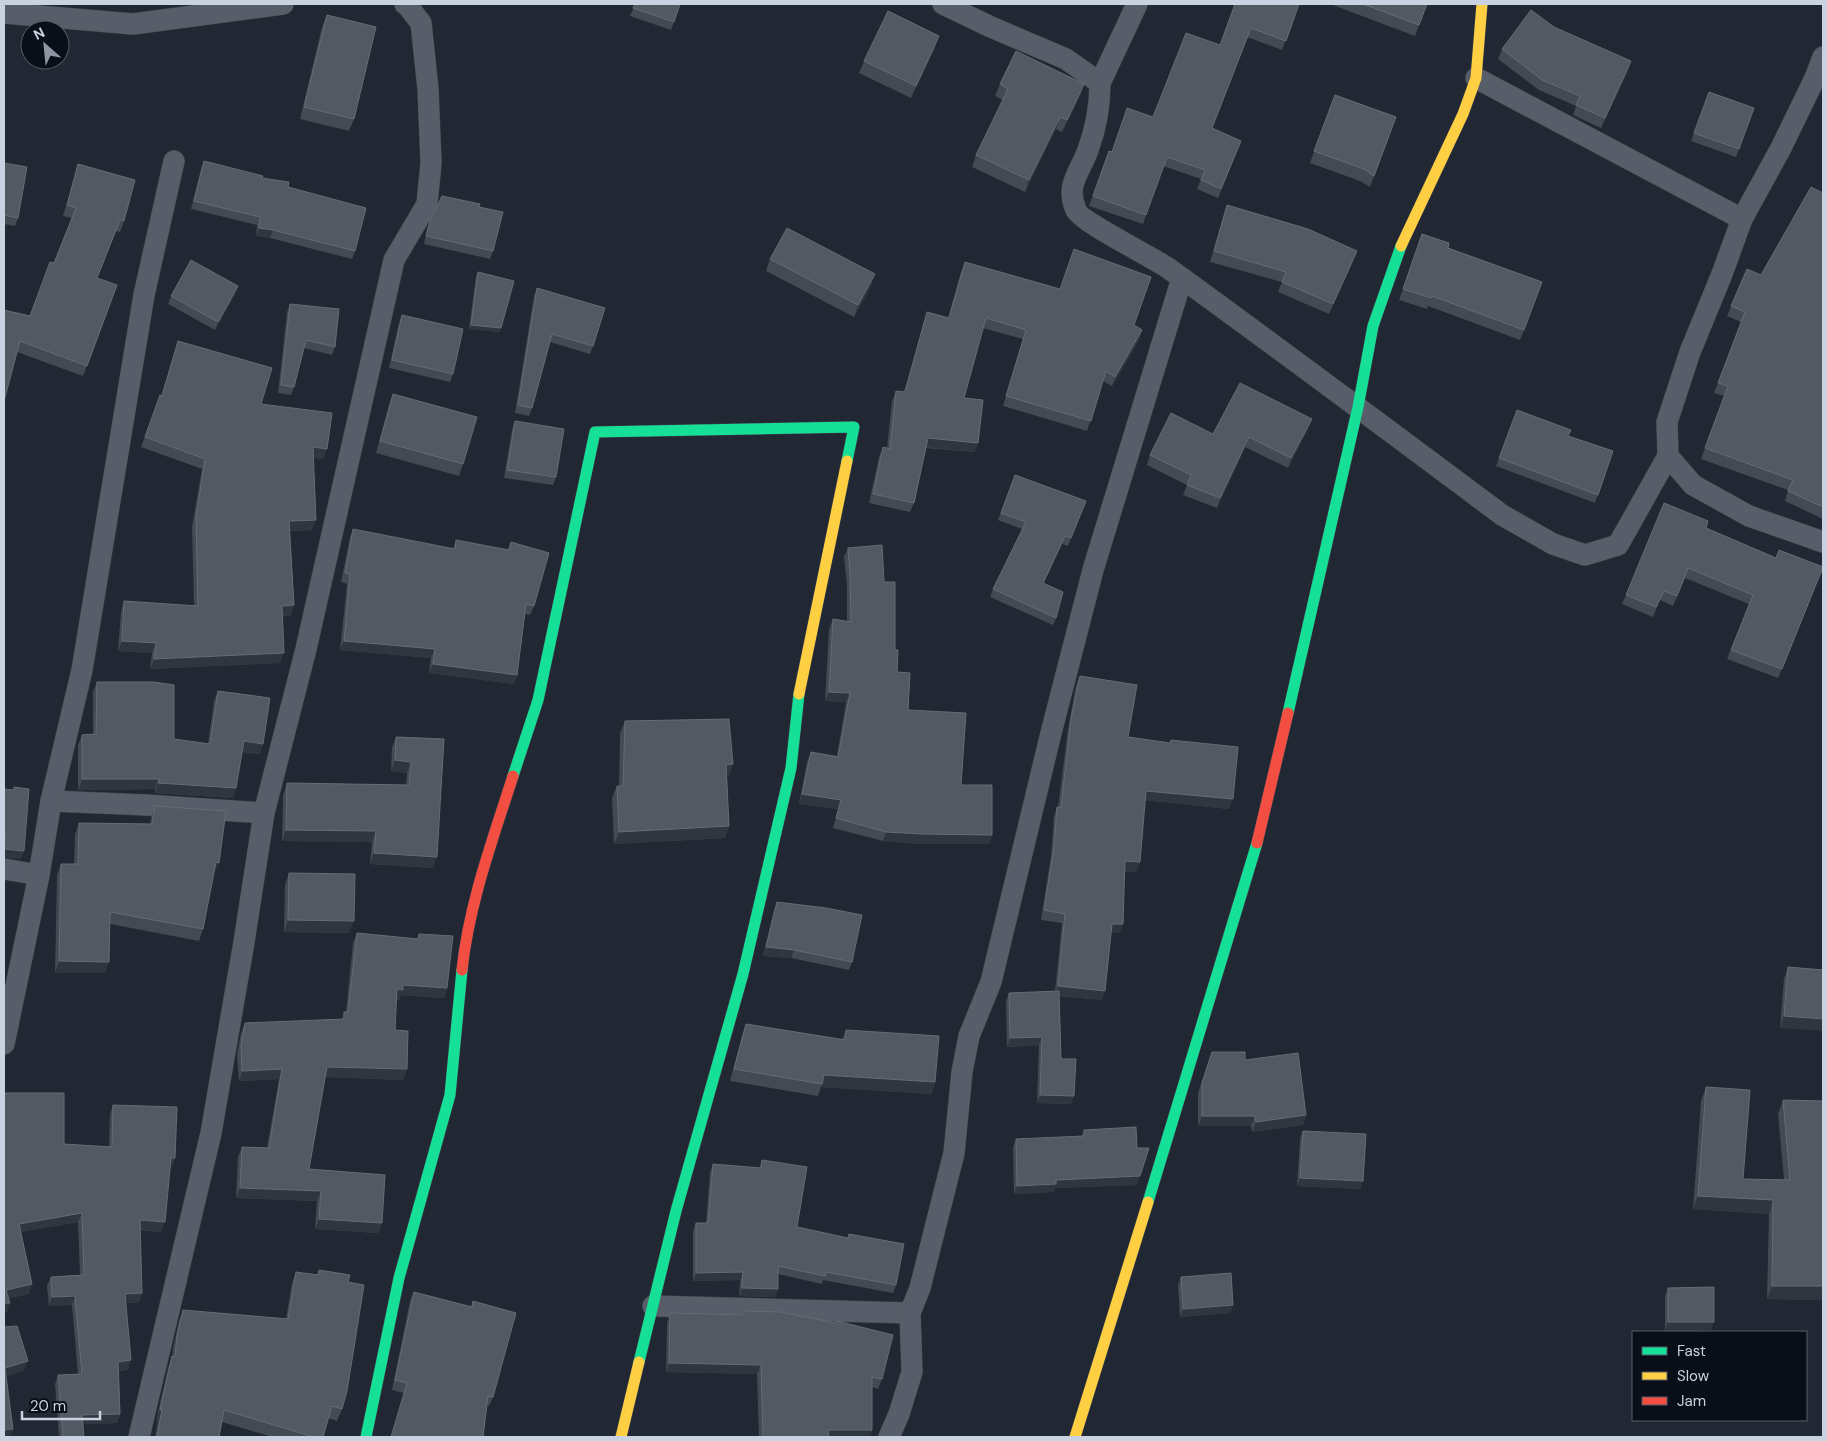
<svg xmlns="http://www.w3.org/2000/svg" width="1827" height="1441" font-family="'DM Sans',sans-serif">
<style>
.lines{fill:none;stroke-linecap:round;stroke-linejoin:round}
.street-casing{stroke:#3d434d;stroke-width:22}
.fast-casing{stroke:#3d434d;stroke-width:12}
.slow-casing{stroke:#3d434d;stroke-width:12}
.jam-casing{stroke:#3d434d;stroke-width:12}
.street{stroke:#585e69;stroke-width:21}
.fast{stroke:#16e098;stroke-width:11}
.slow{stroke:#ffcf43;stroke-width:11}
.jam{stroke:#f24e42;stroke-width:11}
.wall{fill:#444a54}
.shaded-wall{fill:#303640}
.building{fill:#525963;stroke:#656c76}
</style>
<rect width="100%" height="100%" fill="#212733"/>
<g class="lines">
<defs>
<g id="street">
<path d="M943 4 991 27 1066 59 1100 83C1100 106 1096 128 1088 150 1080 172 1065 185 1076 210 1080 221 1152 257 1168 268 1280 349 1391 432 1502 515L1553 544 1585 555 1618 545 1668 456"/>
<path d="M4 13 133 24 283 4"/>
<path d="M1823 57 1815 78 1781 148 1742 219 1722 274 1690 352 1667 422 1668 456 1693 485 1749 516 1823 542"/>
<path d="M1476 78 1742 219"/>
<path d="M1100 83 1137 4"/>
<path d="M51 801 146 805 264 813"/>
<path d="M4 869 39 875"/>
<path d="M4 1044 39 875 51 801 82 670 144 295 174 161"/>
<path d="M653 1306 910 1313"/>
<path d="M139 1437 211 1133 244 942 264 813 306 649 394 260 427 204 431 163 428 89 421 23 407 5 405 4"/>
<path d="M889 1437 899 1414 912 1372 910 1313 920 1288 954 1153 962 1072 969 1036 991 982 1051 733 1093 570 1182 278"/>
</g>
<g id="fast">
<path d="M1288 713 1358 407 1373 326 1401 246"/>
<path d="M513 776 538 700 595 432 854 427 847 461"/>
<path d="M1148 1202 1257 843"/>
<path d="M639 1362 676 1211 743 974 791 768 799 694"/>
<path d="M366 1437 399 1278 450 1095 462 970"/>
</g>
<g id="slow">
<path d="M1401 246 1463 114 1476 78 1482 4"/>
<path d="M799 694 847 461"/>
<path d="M621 1437 639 1362"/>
<path d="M1075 1437 1148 1202"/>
</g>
<g id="jam">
<path d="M1257 843 1288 713"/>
<path d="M462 970C469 903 493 839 513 776"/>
</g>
</defs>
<use href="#street" class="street-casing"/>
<use href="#fast" class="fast-casing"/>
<use href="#slow" class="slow-casing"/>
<use href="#jam" class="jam-casing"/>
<use href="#street" class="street"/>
<use href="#fast" class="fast"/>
<use href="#slow" class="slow"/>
<use href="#jam" class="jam"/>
</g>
<g class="wall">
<path d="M635 4H680L671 30 630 16Z"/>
<path d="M1235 4H1299L1282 50 1247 37 1212 128 1241 141 1218 198 1197 189 1201 179 1163 166 1143 224 1089 206 1109 151 1112 152 1153 117 1220 45Z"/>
<path d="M1330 4H1427L1415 36Z"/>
<path d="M327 15 354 119 349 131 300 119 322 27Z"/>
<path d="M1554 27 1628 71 1601 128 1573 115 1576 106 1539 90 1498 59 1502 49Z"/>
<path d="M935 48 911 98 859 73 864 61Z"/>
<path d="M1000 84H1084L1080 96 1062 132 1056 129 1025 192 972 167 976 155 1003 100 995 96Z"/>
<path d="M1709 92 1754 108 1736 157 1691 141Z"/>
<path d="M1335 95 1396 117 1370 187 1360 181 1310 163Z"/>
<path d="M204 161 262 178 288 187 355 251 352 259 270 238 256 236 257 225 191 209 201 169Z"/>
<path d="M4 163 18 218 15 226 4 224Z"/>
<path d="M78 164 124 221 120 232 116 231 97 278 117 285 83 376 17 352 4 310 30 316 54 263 72 218 63 216 75 175Z"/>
<path d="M1823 193V519L1785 501 1788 490 1701 459 1724 396 1714 393 1741 322 1727 316 1731 306 1761 275Z"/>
<path d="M1227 205 1353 261 1329 314 1278 292 1282 282 1210 262Z"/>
<path d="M479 207 493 251 490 259 424 244 427 229 430 221Z"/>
<path d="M1422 234 1448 248 1542 282 1520 340 1428 306 1427 309 1399 300Z"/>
<path d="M770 259 871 286 854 317 766 271Z"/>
<path d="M965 262 1134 325 1142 330 1139 340 1112 386 1103 381 1087 431 1003 406 1023 339 983 328 964 398 978 443 974 452 926 448 914 503 910 512 869 503 879 457 883 447 887 448 892 401 896 391 904 392 924 322 927 312 948 318 961 272Z"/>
<path d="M478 272 500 332 469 329 476 276Z"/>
<path d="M537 288 593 346 590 354 550 342 532 408 529 416 515 413 534 296Z"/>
<path d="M235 294 215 330 168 304 171 296Z"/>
<path d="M290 304 335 347 332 355 304 348 294 387 291 395 278 393 287 312Z"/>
<path d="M402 315 453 374 450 382 389 368 399 323Z"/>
<path d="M178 341 261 404 324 459 314 458 312 530 290 531 294 605 291 615 283 616 280 663 150 669 152 653 118 651 121 612 124 601 194 606 192 527 202 469 141 447 160 395 161 396Z"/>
<path d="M393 394 463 464 459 476 376 453 389 406Z"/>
<path d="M1517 410 1568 436 1613 451 1595 503 1496 466Z"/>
<path d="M515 421 556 477 553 485 504 478 512 430Z"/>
<path d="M1308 429 1288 468 1245 447 1217 508 1183 495 1187 485 1147 465 1150 455 1213 434Z"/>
<path d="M1015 475 1086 501 1068 546 1062 544 1044 583 1056 618 1053 625 990 597 993 589 1022 529 998 520Z"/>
<path d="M1706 528 1776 558 1823 567 1778 678 1727 659 1749 604 1685 578 1673 606 1660 600 1653 617 1622 604 1626 595Z"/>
<path d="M353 529 453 549 456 540 508 550 511 542 534 606 530 615 525 614 517 675 514 684 429 673 431 658 340 650 347 584 341 582 350 538Z"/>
<path d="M848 548 884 582 897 672 908 710 961 785 992 835 989 844H919L883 841 833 828 838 809 799 804 807 762 811 752 837 756 846 702 825 701 829 629 833 619 847 622V585L844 557Z"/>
<path d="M1080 676 1128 737 1170 743 1171 740 1229 809 1145 800 1140 862 1136 872 1124 871 1123 924 1119 933H1111L1102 1000 1059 996 1061 1059 1071 1104 1037 1103 1039 1045 1007 1047 1006 1001 1009 993 1055 991 1062 923 1041 920 1051 856 1054 816 1057 807H1058L1068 729 1076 685Z"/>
<path d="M97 682 174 739 208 744 214 701 218 691 260 754 242 752 236 788 233 798 155 793V789L78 790V745L82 735H93V692Z"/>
<path d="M625 721 729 776H727L729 826 725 838 614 844 612 798 617 786H619L620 733Z"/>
<path d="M396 737 444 739 433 868 370 864 372 842 282 841 283 795 287 783 406 785 407 773 391 771 392 748Z"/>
<path d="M155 806 214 874 203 929 199 941 110 924 105 973H55L57 875 61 864H74L75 835 79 823 150 824 151 818Z"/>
<path d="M289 873 349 933 284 932 285 885Z"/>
<path d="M777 902 852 962 849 970 791 958 763 956 774 910Z"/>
<path d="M357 933 417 939 419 934 447 988 444 998 401 995 399 1000 396 999 395 1030 407 1069 403 1080 325 1077 309 1169 382 1223 378 1233 315 1229 317 1201 236 1198 238 1157 242 1147 267 1148 279 1079 239 1081 237 1055 241 1033 245 1023 342 1019 344 1012H346L353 943Z"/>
<path d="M1788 967 1823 970 1780 1028 1784 979Z"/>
<path d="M746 1024 842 1039 846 1030 935 1082 931 1094 821 1087 818 1096 730 1081 742 1036Z"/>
<path d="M1212 1052 1245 1060 1306 1115 1303 1125 1252 1132 1251 1126H1198V1093Z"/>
<path d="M1706 1087 1743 1179 1784 1180 1778 1114 1783 1100 1823 1101V1300L1767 1299 1769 1214 1693 1209 1701 1101Z"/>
<path d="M4 1093 64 1144 109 1147 110 1114 113 1105 175 1158 172 1167H170L161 1232 140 1230 142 1293 139 1302 126 1303 128 1370 119 1371 120 1414 117 1423 83 1424 84 1437H59L55 1384 58 1375 78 1374 72 1305 49 1306 47 1286 51 1277 80 1275 78 1222 21 1232 32 1284 29 1294 9 1298 7 1312H4Z"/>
<path d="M1084 1130 1137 1185 1055 1188 1054 1192 1014 1194 1013 1147 1016 1139 1082 1136Z"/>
<path d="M1303 1131 1363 1181 1360 1189 1297 1186 1300 1139Z"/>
<path d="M762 1160 797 1227 847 1238 849 1234 896 1285 893 1293 823 1280 822 1284 778 1274V1289L775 1297 739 1296 740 1280 693 1281V1231L696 1223H706L710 1172 713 1164 759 1168Z"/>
<path d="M319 1270 348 1282 342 1409 337 1421 328 1418 323 1437H272L222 1422 219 1437H155L158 1421H156L168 1368 172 1357 173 1348 179 1321 183 1310 286 1319 292 1283 296 1272 317 1275Z"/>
<path d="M1181 1277 1233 1305 1230 1313 1180 1317 1178 1285Z"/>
<path d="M1668 1288 1711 1330 1665 1331V1296Z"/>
<path d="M414 1292 471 1307 473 1301 493 1397 489 1406 487 1405 483 1437H391L404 1393 392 1390 410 1301Z"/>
<path d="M743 1311 882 1379 878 1389 872 1387V1430L870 1437H759L757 1374 666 1372 667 1323 670 1313 741 1315Z"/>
</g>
<g class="shaded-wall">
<path d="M939 36 935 48 911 98 916 86Z"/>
<path d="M1631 61 1628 71 1601 128 1605 118Z"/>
<path d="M1084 84 1080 96 1062 132 1067 120Z"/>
<path d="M1060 117 1056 129 1025 192 1029 180Z"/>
<path d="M259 228 273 230 270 238 256 236Z"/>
<path d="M1357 251 1353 261 1329 314 1333 304Z"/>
<path d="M875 274 871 286 854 317 858 305Z"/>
<path d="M238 286 235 294 215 330 218 322Z"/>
<path d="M471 325 501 328 500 332 469 329Z"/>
<path d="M1142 330 1139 340 1112 386 1115 377Z"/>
<path d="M1312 419 1308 429 1288 468 1291 458Z"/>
<path d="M1249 437 1245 447 1217 508 1220 498Z"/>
<path d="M928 438 978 443 974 452 925 447Z"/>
<path d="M313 447 327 449 324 459 309 457Z"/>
<path d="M316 520 312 530 285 531 289 521Z"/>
<path d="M1065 536 1062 544 1040 591 1043 583Z"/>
<path d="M294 605 291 615 279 616 282 606Z"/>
<path d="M122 641 156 643 152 653 118 651Z"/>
<path d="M344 641 435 649 431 658 340 650Z"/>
<path d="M284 653 280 663 150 669 154 659Z"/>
<path d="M433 664 517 675 514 684 429 673Z"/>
<path d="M829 692 850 693 846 702 825 701Z"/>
<path d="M244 741 263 744 260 754 240 751Z"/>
<path d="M395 760 411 762 407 773 391 771Z"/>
<path d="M733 764 729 776 722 777 726 765Z"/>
<path d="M82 779H159L155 789 78 790Z"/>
<path d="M158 783 236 788 233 798 155 793Z"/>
<path d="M1146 791 1233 799 1229 809 1143 800Z"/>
<path d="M802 794 841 800 838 809 799 804Z"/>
<path d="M729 826 725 838 614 844 619 832Z"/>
<path d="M286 830 376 831 372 842 282 841Z"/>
<path d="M886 832 992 835 989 844H919L883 841Z"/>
<path d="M4 849 24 851 21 859 4 858Z"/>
<path d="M374 853 437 857 433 868 370 864Z"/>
<path d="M1125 861 1140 862 1136 872 1121 870Z"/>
<path d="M216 862 219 863 214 874H212Z"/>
<path d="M288 920 354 921 349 933 284 932Z"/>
<path d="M1112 924H1123L1119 933H1109Z"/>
<path d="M766 947 794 950 791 958 763 956Z"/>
<path d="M59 961 109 962 105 973H55Z"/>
<path d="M403 985 447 988 444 998 401 995 399 1000 393 999 397 989Z"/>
<path d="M1058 986 1105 991 1102 1000 1054 995Z"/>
<path d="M1784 1016 1823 1019V1031L1780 1028Z"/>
<path d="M1042 1037 1039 1045 1007 1047 1010 1038Z"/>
<path d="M327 1067 407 1069 403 1080 323 1077Z"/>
<path d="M282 1069 279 1079 239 1081 242 1071Z"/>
<path d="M824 1075 935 1082 931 1094 821 1087Z"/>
<path d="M1040 1095 1074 1096 1071 1104 1037 1103Z"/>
<path d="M1306 1115 1303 1125 1252 1132 1256 1122Z"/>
<path d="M1202 1116H1255L1251 1126H1198Z"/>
<path d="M171 1158H175L172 1167H167Z"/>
<path d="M1140 1176 1137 1185 1055 1188 1054 1192 1014 1194 1017 1186 1056 1180Z"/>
<path d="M1300 1178 1363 1181 1360 1189 1297 1186Z"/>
<path d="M240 1188 321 1191 317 1201 236 1198Z"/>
<path d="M1698 1196 1773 1200 1769 1214 1693 1209Z"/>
<path d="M82 1213 78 1222 15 1233 19 1224Z"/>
<path d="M319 1219 382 1223 378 1233 315 1229Z"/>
<path d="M140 1220 165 1222 161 1232 137 1229Z"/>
<path d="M743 1272 740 1280 693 1281 696 1273Z"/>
<path d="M32 1284 29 1294 4 1300 6 1290Z"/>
<path d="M1772 1286H1823V1300L1767 1299Z"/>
<path d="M742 1288 778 1289 775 1297 739 1296Z"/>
<path d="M142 1293 139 1302 122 1303 125 1294Z"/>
<path d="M75 1296 72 1305 49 1306 52 1297Z"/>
<path d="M4 1303H10L7 1312H4Z"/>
<path d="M1233 1305 1230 1313 1180 1317 1183 1309Z"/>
<path d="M1668 1322H1714L1711 1330 1665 1331Z"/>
<path d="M131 1360 128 1370 115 1371 118 1362Z"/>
<path d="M28 1361 24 1371 4 1377 5 1368Z"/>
<path d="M669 1363 761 1365 757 1374 666 1372Z"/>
<path d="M160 1410H162L158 1421H156Z"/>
<path d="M120 1414 117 1423 78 1425 82 1415Z"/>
<path d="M13 1429 10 1437H4V1430Z"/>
<path d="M828 1430H872L870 1437H825Z"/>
</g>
<g class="building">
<path d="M635 4H680L674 22 633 8Z"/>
<path d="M1235 4H1299L1286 41 1251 28 1212 128 1241 141 1221 189 1201 180 1205 170 1167 157 1146 215 1093 196 1109 151 1112 152 1127 108 1153 117 1186 33 1220 45Z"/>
<path d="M1363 4H1427L1419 25Z"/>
<path d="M1531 10 1554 27 1631 61 1605 118 1576 105 1580 96 1542 80 1502 49Z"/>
<path d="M888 11 939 36 916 86 864 61Z"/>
<path d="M327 15 376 27 354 119 304 107Z"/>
<path d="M1016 51 1084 84 1067 120 1060 117 1029 180 976 155 1008 89 1000 84Z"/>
<path d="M1709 92 1754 108 1739 149 1694 133Z"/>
<path d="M1335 95 1396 117 1374 176 1364 169 1314 151Z"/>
<path d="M204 161 263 176 262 178 289 182 288 187 366 208 355 251 273 230 259 228 260 217 194 201Z"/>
<path d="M4 163 27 167 18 218 4 215Z"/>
<path d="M78 164 135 180 124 221 120 220 97 278 117 285 87 366 20 341 4 401V310L30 316 50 262 54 263 76 208 67 205Z"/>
<path d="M1811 187 1823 193V507L1788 491 1793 480 1705 448 1728 386 1718 383 1745 312 1731 306 1747 269 1761 275Z"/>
<path d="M442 196 480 204 479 207 503 212 493 251 426 236 430 221Z"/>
<path d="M1227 205 1308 229 1357 251 1333 304 1282 282 1286 272 1214 251Z"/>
<path d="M787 228 875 274 858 305 770 259Z"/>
<path d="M1422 234 1449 243 1448 248 1542 282 1524 330 1432 296 1431 298 1403 289Z"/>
<path d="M1074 249 1151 277 1134 325 1142 330 1115 377 1106 371 1091 421 1006 396 1026 330 986 318 964 398 983 400 978 443 928 438 914 503 873 494 883 447 890 449 896 391 905 392 927 312 949 318 965 262 1060 289Z"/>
<path d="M191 260 238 286 218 322 171 296Z"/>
<path d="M478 272 514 281 501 328 471 325Z"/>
<path d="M537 288 605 308 593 346 552 334 532 408 518 405Z"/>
<path d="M290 304 339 309 335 347 306 340 294 387 281 385Z"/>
<path d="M402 315 463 329 453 374 392 360Z"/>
<path d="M178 341 272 368 261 404 332 413 327 449 313 447 316 520 289 521 294 605 282 606 284 653 154 659 156 643 122 641 124 601 198 606 196 517 205 459 145 437 160 395 162 396Z"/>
<path d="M1240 383 1312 419 1291 458 1249 437 1220 498 1187 485 1191 475 1150 455 1171 413 1213 434Z"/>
<path d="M393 394 477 417 463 464 380 441Z"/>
<path d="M1517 410 1571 430 1568 436 1613 451 1598 495 1499 458Z"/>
<path d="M515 421 564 429 556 477 507 470Z"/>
<path d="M1015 475 1086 501 1071 538 1065 536 1043 583 1063 592 1056 618 993 589 1026 522 1001 513Z"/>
<path d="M1664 503 1708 521 1706 528 1776 558 1779 550 1823 567 1782 669 1731 650 1753 595 1688 568 1677 596 1664 591 1656 607 1626 595Z"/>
<path d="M353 529 455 549 456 540 509 550 511 542 549 553 534 606 526 604 517 675 433 664 435 649 344 641 350 574 345 573Z"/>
<path d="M882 545 884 582H895V650H898L897 672 910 673 908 710 966 713 961 785H992V835L922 834 886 832 836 818 841 800 802 794 811 752 838 757 850 693 829 692 833 619 851 622 850 575 848 548Z"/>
<path d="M1080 676 1137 685 1128 737 1170 743 1171 740 1238 747 1233 799 1146 791 1140 862 1125 861 1123 924H1112L1105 991 1058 986 1065 914 1044 910 1054 847 1057 807H1061L1071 719Z"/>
<path d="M97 682H154L174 685V739L210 744 218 691 270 698 263 744 244 741 236 788 158 783 159 779H82V735L96 734Z"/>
<path d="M729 719 733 764 726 765 729 826 619 832 617 786H623L625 721Z"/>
<path d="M396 737 444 739 437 857 374 853 376 831 286 830 287 783 409 785 411 762 395 760Z"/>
<path d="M14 787 29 789 24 851 4 849 6 835H4V789L14 790Z"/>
<path d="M155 806 226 811 219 863 216 862 203 929 110 912 109 962 59 961 61 864H78L79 823 152 824Z"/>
<path d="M289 873 355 874 354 921 288 920Z"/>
<path d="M777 902 826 908 862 915 852 962 794 950 766 947Z"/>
<path d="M357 933 418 939 419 934 453 936 447 988 403 985V990L397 989 395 1030 408 1031 407 1069 327 1067 309 1169 385 1175 382 1223 319 1219 321 1191 240 1188 242 1147 269 1148 282 1069 242 1071 241 1045 245 1023 344 1019V1012H348Z"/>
<path d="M1788 967 1823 970V1019L1784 1016Z"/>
<path d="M1059 991 1061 1059H1076L1074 1096 1040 1095 1042 1037 1010 1038 1009 993Z"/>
<path d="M746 1024 845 1040 846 1030 939 1036 935 1082 824 1075 822 1084 734 1069Z"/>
<path d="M1212 1052H1245V1060L1298 1053 1306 1115 1256 1122 1255 1116H1202V1083Z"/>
<path d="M1706 1087 1750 1090 1743 1179 1790 1180 1783 1100 1823 1101V1286H1772L1773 1200 1698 1196Z"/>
<path d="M4 1093H64V1144L112 1147 113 1105 177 1107 175 1158H171L165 1222 140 1220 142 1293 125 1294 131 1360 118 1362 120 1414 82 1415 84 1437H63L58 1375 82 1374 75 1296 52 1297 51 1277 84 1275 82 1213 19 1224 32 1284 6 1290 10 1303H4Z"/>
<path d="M1136 1127 1137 1148H1149L1140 1176 1056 1180V1184L1017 1186 1016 1139 1084 1136V1130Z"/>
<path d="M1303 1131 1366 1134 1363 1181 1300 1178Z"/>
<path d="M762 1160 807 1167 797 1227 848 1238 849 1234 904 1244 896 1285 826 1272 825 1276 778 1266V1289L742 1288 743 1272 696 1273V1223H708L713 1164 761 1168Z"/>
<path d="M319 1270 350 1275 348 1282 364 1285 347 1391 342 1409 332 1406 323 1437H314L224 1410 219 1437H157L162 1410H160L172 1356 175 1357 177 1336 183 1310 288 1319 296 1272 318 1275Z"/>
<path d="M1231 1273 1233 1305 1183 1309 1181 1277Z"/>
<path d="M1714 1287V1322H1668V1288Z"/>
<path d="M414 1292 472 1307 473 1301 516 1313 493 1397 488 1396 483 1437H391L407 1383 395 1380Z"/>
<path d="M743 1311 780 1312 836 1323 837 1321 893 1335 882 1379 872 1377V1430H828L829 1437H763L761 1365 669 1363 670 1313 743 1315Z"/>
<path d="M17 1326 28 1361 5 1368 13 1429 4 1430V1327Z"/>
</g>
<rect width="1827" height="1441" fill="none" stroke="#c9d2e0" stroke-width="10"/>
<rect x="1632" y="1331" width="175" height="90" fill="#090e18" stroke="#565c68"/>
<rect x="1642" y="1347" width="25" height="8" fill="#16e098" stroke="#565c68"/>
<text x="1677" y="1356" font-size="15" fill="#c9d2e0">Fast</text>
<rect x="1642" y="1372" width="25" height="8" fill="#ffcf43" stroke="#565c68"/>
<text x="1677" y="1381" font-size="15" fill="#c9d2e0">Slow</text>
<rect x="1642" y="1397" width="25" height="8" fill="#f24e42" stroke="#565c68"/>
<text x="1677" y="1406" font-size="15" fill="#c9d2e0">Jam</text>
<g transform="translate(45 45) rotate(333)"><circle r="24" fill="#090e18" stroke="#565c68"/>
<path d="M0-4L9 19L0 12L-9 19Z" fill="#8e96a3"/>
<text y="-8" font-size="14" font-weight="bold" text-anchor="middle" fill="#c9d2e0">N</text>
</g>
<path d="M22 1411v8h78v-8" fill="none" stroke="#c9d2e0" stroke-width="2.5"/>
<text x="30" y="1411" font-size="15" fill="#c9d2e0" stroke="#090e18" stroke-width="4" paint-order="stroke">20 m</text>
</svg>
